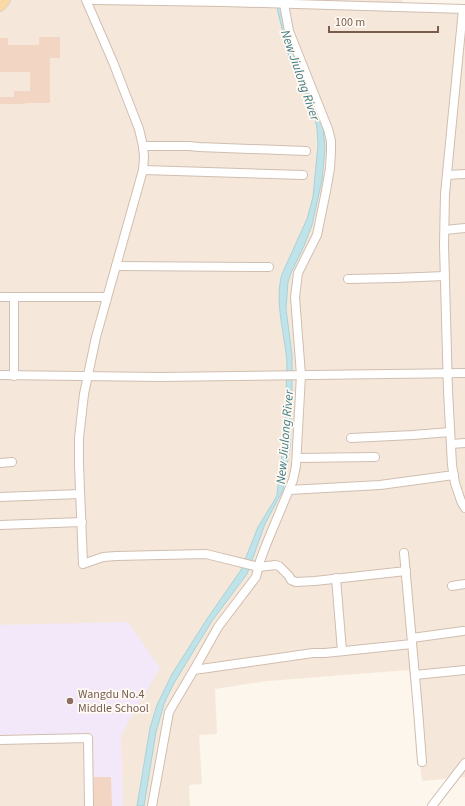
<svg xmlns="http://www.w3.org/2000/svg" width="465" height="806" font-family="'Source Sans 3',sans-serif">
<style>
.residential{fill:#f5e8da}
.education{fill:#f3e8fa}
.water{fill:#bfe3e8;stroke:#a5d3da}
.building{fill:#f3d5c3}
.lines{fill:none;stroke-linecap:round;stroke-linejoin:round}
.minor-casing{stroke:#d1beb0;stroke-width:10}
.major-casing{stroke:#dad1cd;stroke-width:12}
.minor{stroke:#fff;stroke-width:8}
.major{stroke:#fbd9a5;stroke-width:10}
.education-dot{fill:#8d6e63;stroke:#fffaf3;stroke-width:1.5}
.labels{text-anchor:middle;stroke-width:3.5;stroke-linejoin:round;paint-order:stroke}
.education-label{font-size:12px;fill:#785e54;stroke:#fffaf3;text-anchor:start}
.water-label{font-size:13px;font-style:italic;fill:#437c86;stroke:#fffaf3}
</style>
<rect width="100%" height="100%" fill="#fdf6ec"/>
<path class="residential" d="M8 0H402V3L465 5V777L422 781 409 670 268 681 215 689 217 734 199 735 202 784 189 785 190 806H0V10Z"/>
<path class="education" d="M128 622 160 668 121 735 123 806H84L83 736 0 738V625Z"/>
<path class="water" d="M275 0H280L291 48 308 84 323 127 325 149 322 180 312 225 304 246 291 273 288 282 286 309 292 355V394L290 447 283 490 265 524 247 574 212 621 174 683 168 695 164 704 156 732 144 806H137L150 728 157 705 172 674 207 619 241 570 258 527 274 501 277 495 285 428 287 363C285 334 274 302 282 274L307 219 313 197 318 145 317 128 313 110 309 101 290 61Z"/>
<g class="building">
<path d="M39 37H60V58H50V103H25V104H0V97H14V91H30V72H0V38H8V45H39Z"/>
<path d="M94 777H111L112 806H94Z"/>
</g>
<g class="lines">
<defs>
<g id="minor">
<path d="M86 0 113 62 139 129 143 146 144 157 143 170 96 337 84 394 79 438V465L83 564 103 557 116 556 206 554 259 567 275 565 279 566 289 576 291 580 296 582 315 581 406 571"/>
<path d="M94 0 224 2 465 9"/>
<path d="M463 9 445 194 444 245 448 391 452 465 455 483 461 501 465 508"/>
<path d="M143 146H189L199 147 306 151"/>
<path d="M143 170 303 175"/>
<path d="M447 175 465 174"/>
<path d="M445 230 465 228"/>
<path d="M116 266 269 267"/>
<path d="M348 279 395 278 445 276"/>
<path d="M0 297H107"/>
<path d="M0 375 160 377 465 373"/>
<path d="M14 376V297"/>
<path d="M351 438 413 435 450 432"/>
<path d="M451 444 465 443"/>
<path d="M297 458 375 457"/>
<path d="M0 463 12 462"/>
<path d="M289 490 380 485 454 475"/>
<path d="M0 497 80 494"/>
<path d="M0 525 82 522"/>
<path d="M404 553 418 710 422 762"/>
<path d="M336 578 342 651"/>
<path d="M452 586 465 584"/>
<path d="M412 638 463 631"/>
<path d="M194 670 313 653H325L412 644"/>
<path d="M415 675 465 670"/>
<path d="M0 740 88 738 89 806"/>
<path d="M152 806 169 712 199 661 218 627 256 577 260 561 266 545 293 480 296 466 301 375 295 297 298 273 317 235 326 191 330 168 331 151V141L328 129 289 31 284 4"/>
<path d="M432 806 465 763"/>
</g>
<path id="major" d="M0 6 5 0"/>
</defs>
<use href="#minor" class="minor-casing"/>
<use href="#major" class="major-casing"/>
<use href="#minor" class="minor"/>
<use href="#major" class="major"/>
</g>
<circle class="education-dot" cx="70" cy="701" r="4"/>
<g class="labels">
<g class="education-label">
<text x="78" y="698">Wangdu No.4<tspan x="78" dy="14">Middle School</tspan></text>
</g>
<g class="water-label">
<text transform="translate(301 75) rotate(71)" y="5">New Jiulong River</text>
<text transform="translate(284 437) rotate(-85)" y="5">New Jiulong River</text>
</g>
</g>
<path d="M329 26v6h109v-6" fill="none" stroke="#7a5c4d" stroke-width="2"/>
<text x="335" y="26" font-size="12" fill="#7a5c4d" stroke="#fffaf3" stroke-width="3" paint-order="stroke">100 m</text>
</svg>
